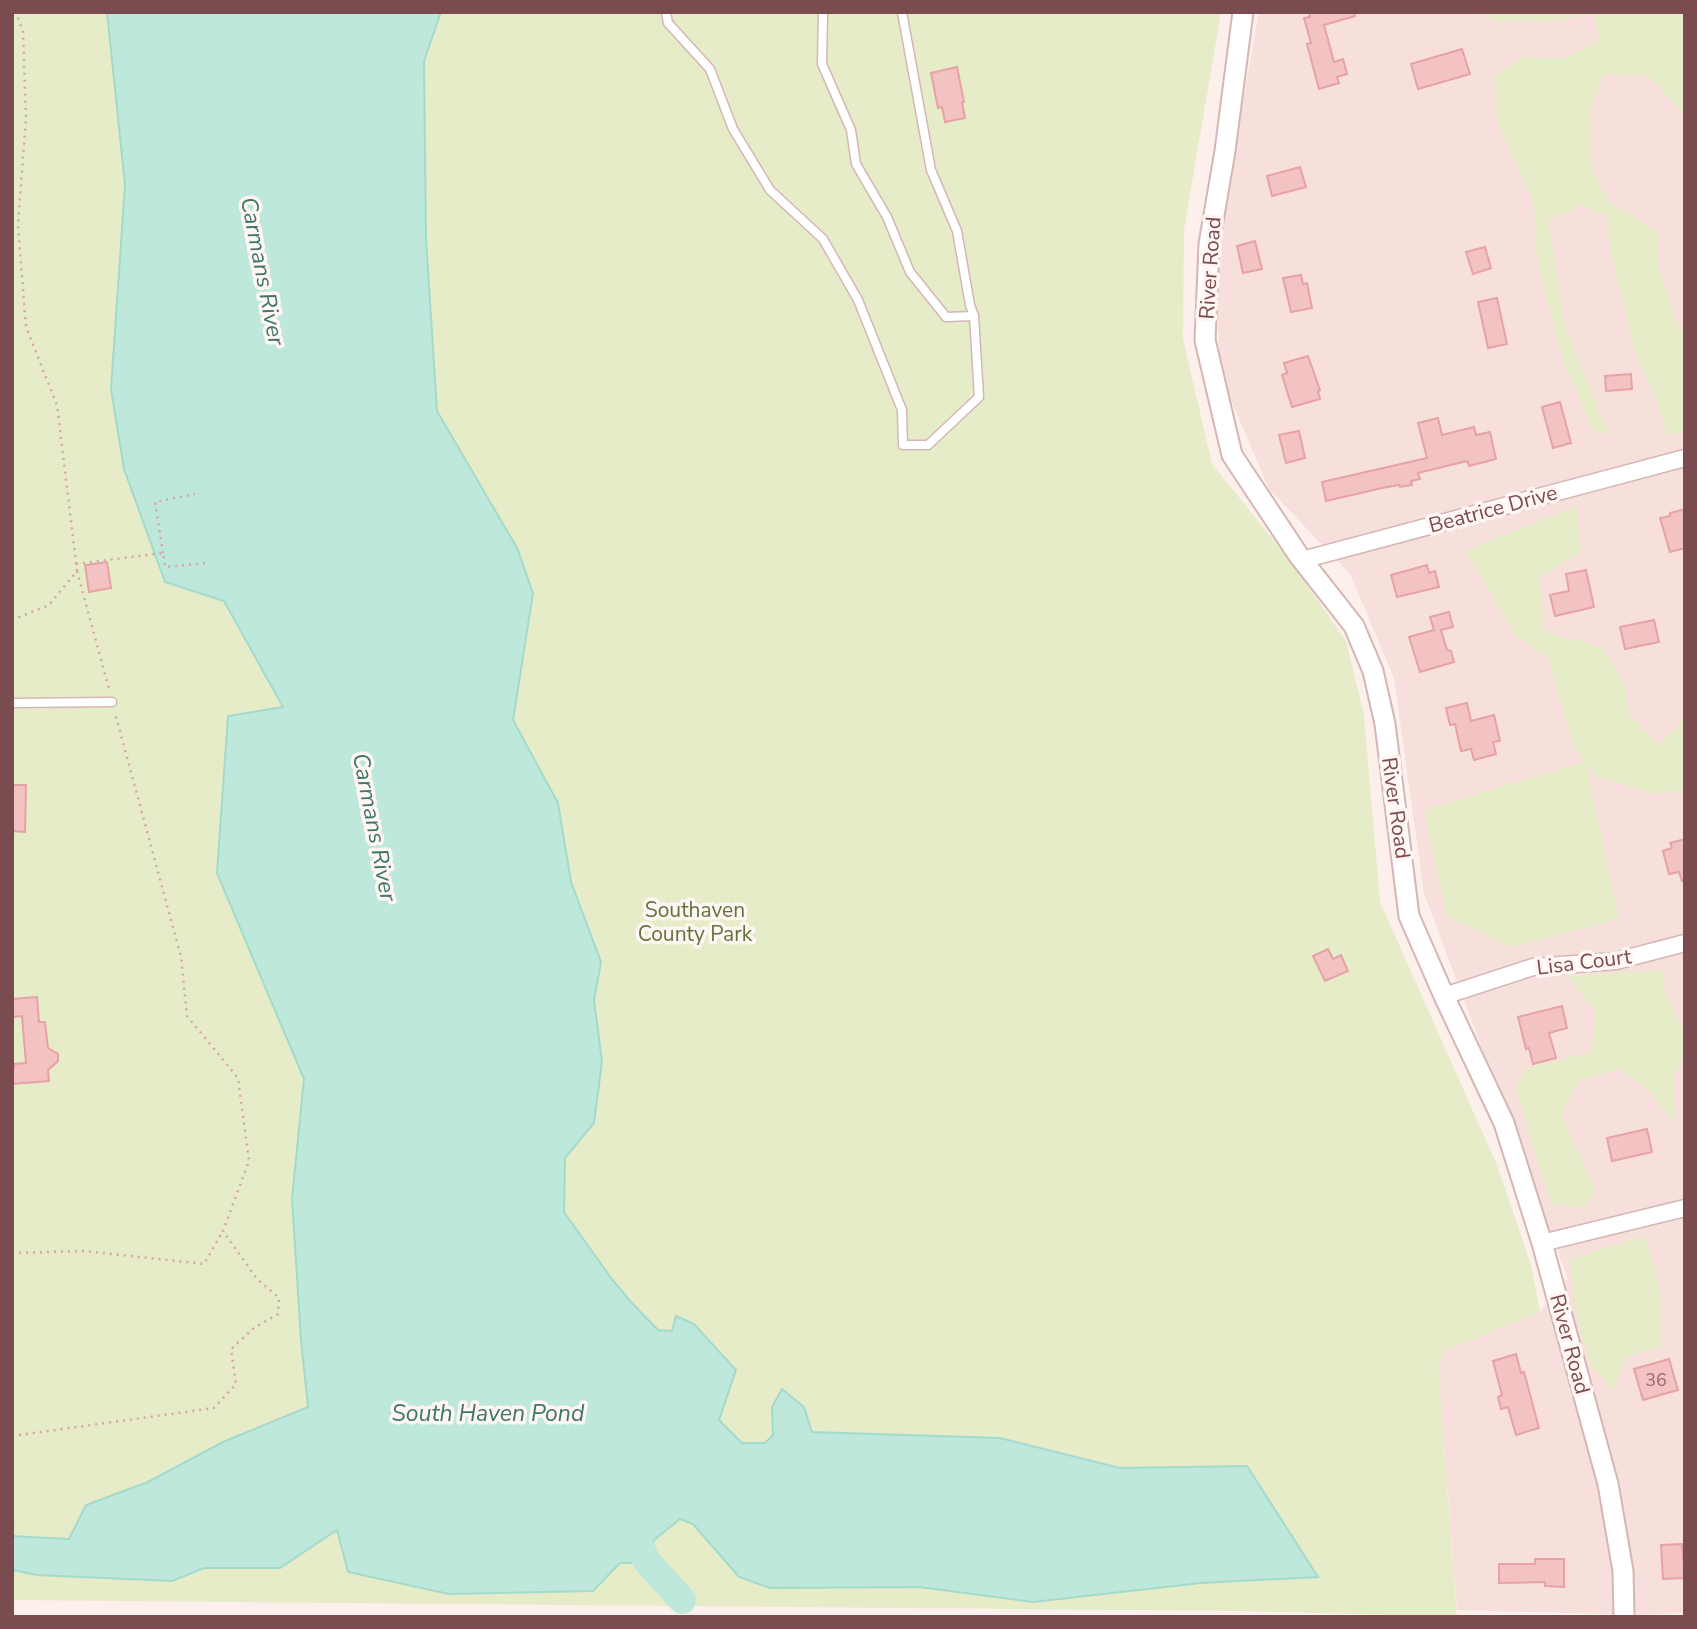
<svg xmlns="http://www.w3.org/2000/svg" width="1697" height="1629" font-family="'Nunito Sans',sans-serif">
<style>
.residential{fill:#f7e0dc}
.green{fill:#e6ecc8}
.water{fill:#bee8dc;stroke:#a4dacc;stroke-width:2}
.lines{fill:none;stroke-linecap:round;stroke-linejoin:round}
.stream{stroke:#a4dacc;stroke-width:4.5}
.river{stroke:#bee8dc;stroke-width:28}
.building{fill:#f3c2c3;stroke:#e6a2a5;stroke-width:2}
.service-casing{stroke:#d5b6b5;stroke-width:11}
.minor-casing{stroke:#d5b6b5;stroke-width:19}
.tertiary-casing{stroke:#d5b6b5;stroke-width:23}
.path{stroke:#d9a4a6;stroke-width:2.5;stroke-dasharray:2 5;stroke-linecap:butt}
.service{stroke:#fff;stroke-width:8}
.minor{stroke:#fff;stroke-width:16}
.tertiary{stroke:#fff;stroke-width:19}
.labels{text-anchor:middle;stroke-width:7;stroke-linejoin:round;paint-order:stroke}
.number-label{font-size:18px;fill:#986a6c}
.street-label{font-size:21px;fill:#7a4c4f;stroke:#fff5f2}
.park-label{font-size:21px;fill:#64733e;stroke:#fff5f2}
.water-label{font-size:23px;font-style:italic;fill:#3c7768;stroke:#fff5f2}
</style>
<rect width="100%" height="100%" fill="#fdefeb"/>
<path class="residential" d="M1259 12H1685V1613L1637 1615 1457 1610 1437 1354 1540 1312 1568 1279 1424 893 1394 678 1350 574 1269 489 1220 374 1215 255Z"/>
<g class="green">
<path d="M12 12H1221L1184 230 1183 339 1212 464 1288 558 1346 641 1364 715 1380 902 1497 1165 1531 1265 1540 1312 1446 1350 1438 1366 1457 1617 1239 1611 12 1600Z"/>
<path d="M1483 12H1685V104L1681 111 1648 76 1604 75 1590 113 1593 175 1611 204 1638 219 1658 233 1659 269 1678 325 1685 336V431L1667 435 1655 396 1636 356 1611 253 1606 215 1582 205 1548 220 1565 327 1609 436 1592 429 1561 355 1537 260 1534 204 1497 122 1494 76 1523 57 1560 59 1600 41 1594 14 1552 21 1493 20Z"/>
<path d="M1577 506 1581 552 1539 577 1544 632 1602 647 1625 685 1629 715 1659 745 1685 719V790L1656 794 1594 776 1586 765 1619 919 1513 947 1447 917 1424 810 1584 762 1573 745 1548 659 1528 643 1517 637 1465 550Z"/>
<path d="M1662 970 1664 989 1685 1035V1052L1674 1077V1124L1648 1090 1620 1069 1580 1080 1561 1114 1596 1192 1584 1208 1551 1203 1515 1087 1527 1068 1592 1052 1596 1012 1568 976Z"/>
<path d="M1644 1236 1655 1269 1661 1297 1662 1346 1627 1356 1614 1390 1590 1365 1575 1311 1570 1259Z"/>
</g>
<path class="water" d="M107 12H441L424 61 426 240 437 411 517 548 533 593 513 720 558 803 571 882 601 962 594 1000 602 1061 594 1123 565 1158 564 1212 611 1278 630 1301 658 1330 672 1331 676 1316 694 1324 736 1370 719 1420 742 1443H765L773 1435 772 1407 782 1389 804 1407 812 1432 1000 1438 1120 1468 1247 1466 1318 1577 1201 1583 1033 1602 919 1587 770 1588 739 1577 693 1524 680 1519 654 1540 652 1548 655 1551 639 1567 634 1563H620L593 1591 449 1594 348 1572 337 1530 280 1568H204L172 1581 37 1575 12 1570V1536L69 1539 86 1505 148 1482 223 1442 308 1407 301 1340 292 1199 304 1079 217 873 228 716 283 707 224 601 165 582 124 469 111 389 125 185Z"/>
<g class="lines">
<path class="stream" d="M12 1522V1526"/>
<path class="river" d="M632 1526 646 1560 682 1600"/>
</g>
<g class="building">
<path d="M1309 12H1354L1355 16 1324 25 1334 62 1343 59 1347 74 1337 77 1339 83 1319 89 1307 44 1311 43 1304 18 1310 17Z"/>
<path d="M1462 49 1470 74 1418 89 1411 64Z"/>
<path d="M957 67 964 102H962L965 118 945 122 942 107 938 108 931 73Z"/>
<path d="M1300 167 1306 187 1272 196 1267 176Z"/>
<path d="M1255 241 1262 269 1243 273 1237 246Z"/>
<path d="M1485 247 1491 268 1473 274 1466 252Z"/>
<path d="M1301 275 1303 284 1307 283 1312 308 1291 312 1283 278Z"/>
<path d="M1497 298 1507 344 1488 348 1478 302Z"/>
<path d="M1308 356 1320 390 1318 391 1320 399 1292 407 1282 375 1287 373 1284 363Z"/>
<path d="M1631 374 1632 389 1606 391 1605 376Z"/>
<path d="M1560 402 1571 443 1553 448 1542 407Z"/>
<path d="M1438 418 1442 435 1474 427 1476 435 1490 432 1496 459 1469 466 1467 461 1418 473 1420 479 1411 481 1412 485 1400 487 1399 485 1382 488 1326 501 1322 482 1427 458 1418 423Z"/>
<path d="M1299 431 1305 458 1286 463 1279 435Z"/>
<path d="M1685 509V548L1670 552 1660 518 1670 516V513Z"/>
<path d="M107 562 111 588 89 592 85 565Z"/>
<path d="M1427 565 1429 573 1435 571 1439 587 1397 597 1391 575Z"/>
<path d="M1586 570 1594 607 1555 616 1550 595 1569 591 1566 574Z"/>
<path d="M1449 612 1453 627 1441 630 1447 650 1451 651 1454 662 1420 672 1409 637 1434 630 1430 617Z"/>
<path d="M1654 620 1659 642 1625 649 1620 627Z"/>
<path d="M1467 703 1471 721 1494 715 1500 741 1493 742 1496 754 1474 760 1471 749 1461 751 1455 724 1450 725 1446 708Z"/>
<path d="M12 785H26L25 832 12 831Z"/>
<path d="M1685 839V880L1682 881 1679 872 1669 874 1663 851 1672 848 1670 843Z"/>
<path d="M1328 949 1333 959 1341 955 1348 971 1325 981 1313 956Z"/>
<path d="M37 997 39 1022H45L48 1048 58 1054V1061L48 1070 49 1081 12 1084V1068H14V1064L26 1063 22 1016 12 1017V999Z"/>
<path d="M1562 1006 1567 1028 1549 1033 1556 1058 1533 1064 1529 1048 1526 1049 1518 1017Z"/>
<path d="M1647 1129 1652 1152 1612 1161 1607 1138Z"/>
<path d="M1516 1354 1521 1373 1524 1372 1539 1428 1516 1435 1508 1407 1501 1409 1498 1397 1502 1395 1493 1361Z"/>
<path d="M1669 1359 1678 1390 1643 1400 1634 1369Z"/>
<path d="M1682 1544 1685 1578 1663 1579 1661 1545Z"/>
<path d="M1535 1559H1564V1587L1545 1586V1582L1499 1583V1564H1535Z"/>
</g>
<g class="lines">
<defs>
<g id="service">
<path d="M666 12 668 23 710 69 733 129 770 190 823 239 858 300 902 410 903 445H928L979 397 974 316 970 305 957 231 931 170 902 12"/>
<path d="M823 12 822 64 851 130 856 164 887 217 910 272 946 317 974 316"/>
<path d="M12 703 112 702"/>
</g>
<g id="minor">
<path d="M1302 560 1685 458"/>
<path d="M1444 996 1533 967 1616 961 1685 943"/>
<path d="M1542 1243 1685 1208"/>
</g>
<path id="tertiary" d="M1243 12 1225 151 1209 244 1205 340 1232 455 1299 556 1354 626 1373 671 1385 724 1409 916 1444 996 1504 1123 1542 1243 1608 1484 1623 1571 1624 1617"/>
</defs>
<use href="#service" class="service-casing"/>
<use href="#minor" class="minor-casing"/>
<use href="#tertiary" class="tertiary-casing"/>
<g class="path">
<path d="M163 553 155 502 195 494"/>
<path d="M76 564 163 553 165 567 205 563"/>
<path d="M77 571 109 689"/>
<path d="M12 620 49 605 77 571 57 405 26 327 18 225 26 118 23 32 16 12"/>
<path d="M12 1253 84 1251 204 1264 223 1231"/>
<path d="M12 1436 214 1408 236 1384 231 1349 254 1328 278 1314 279 1298 257 1279 223 1231 249 1161 238 1078 187 1016 181 957 115 713"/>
</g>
<use href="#service" class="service"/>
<use href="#minor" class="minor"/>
<use href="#tertiary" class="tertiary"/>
</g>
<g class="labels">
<g class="number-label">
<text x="1656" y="1386">36</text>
</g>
<g class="street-label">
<text transform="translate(1210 268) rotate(-86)" y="7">River Road</text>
<text transform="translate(1493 509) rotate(-15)" y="7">Beatrice Drive</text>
<text transform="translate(1396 808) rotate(82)" y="7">River Road</text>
<text transform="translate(1584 962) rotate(-7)" y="7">Lisa Court</text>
<text transform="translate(1570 1344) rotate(75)" y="7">River Road</text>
</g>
<g class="park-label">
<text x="695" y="917">Southaven<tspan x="695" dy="24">County Park</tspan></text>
</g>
<g class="water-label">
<text transform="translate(263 271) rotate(79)" y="8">Carmans River</text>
<text transform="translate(375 827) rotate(79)" y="8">Carmans River</text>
<text x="488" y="1421">South Haven Pond</text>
</g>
</g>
<rect width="1697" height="1629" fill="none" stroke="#7a4c4f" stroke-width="28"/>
</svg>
